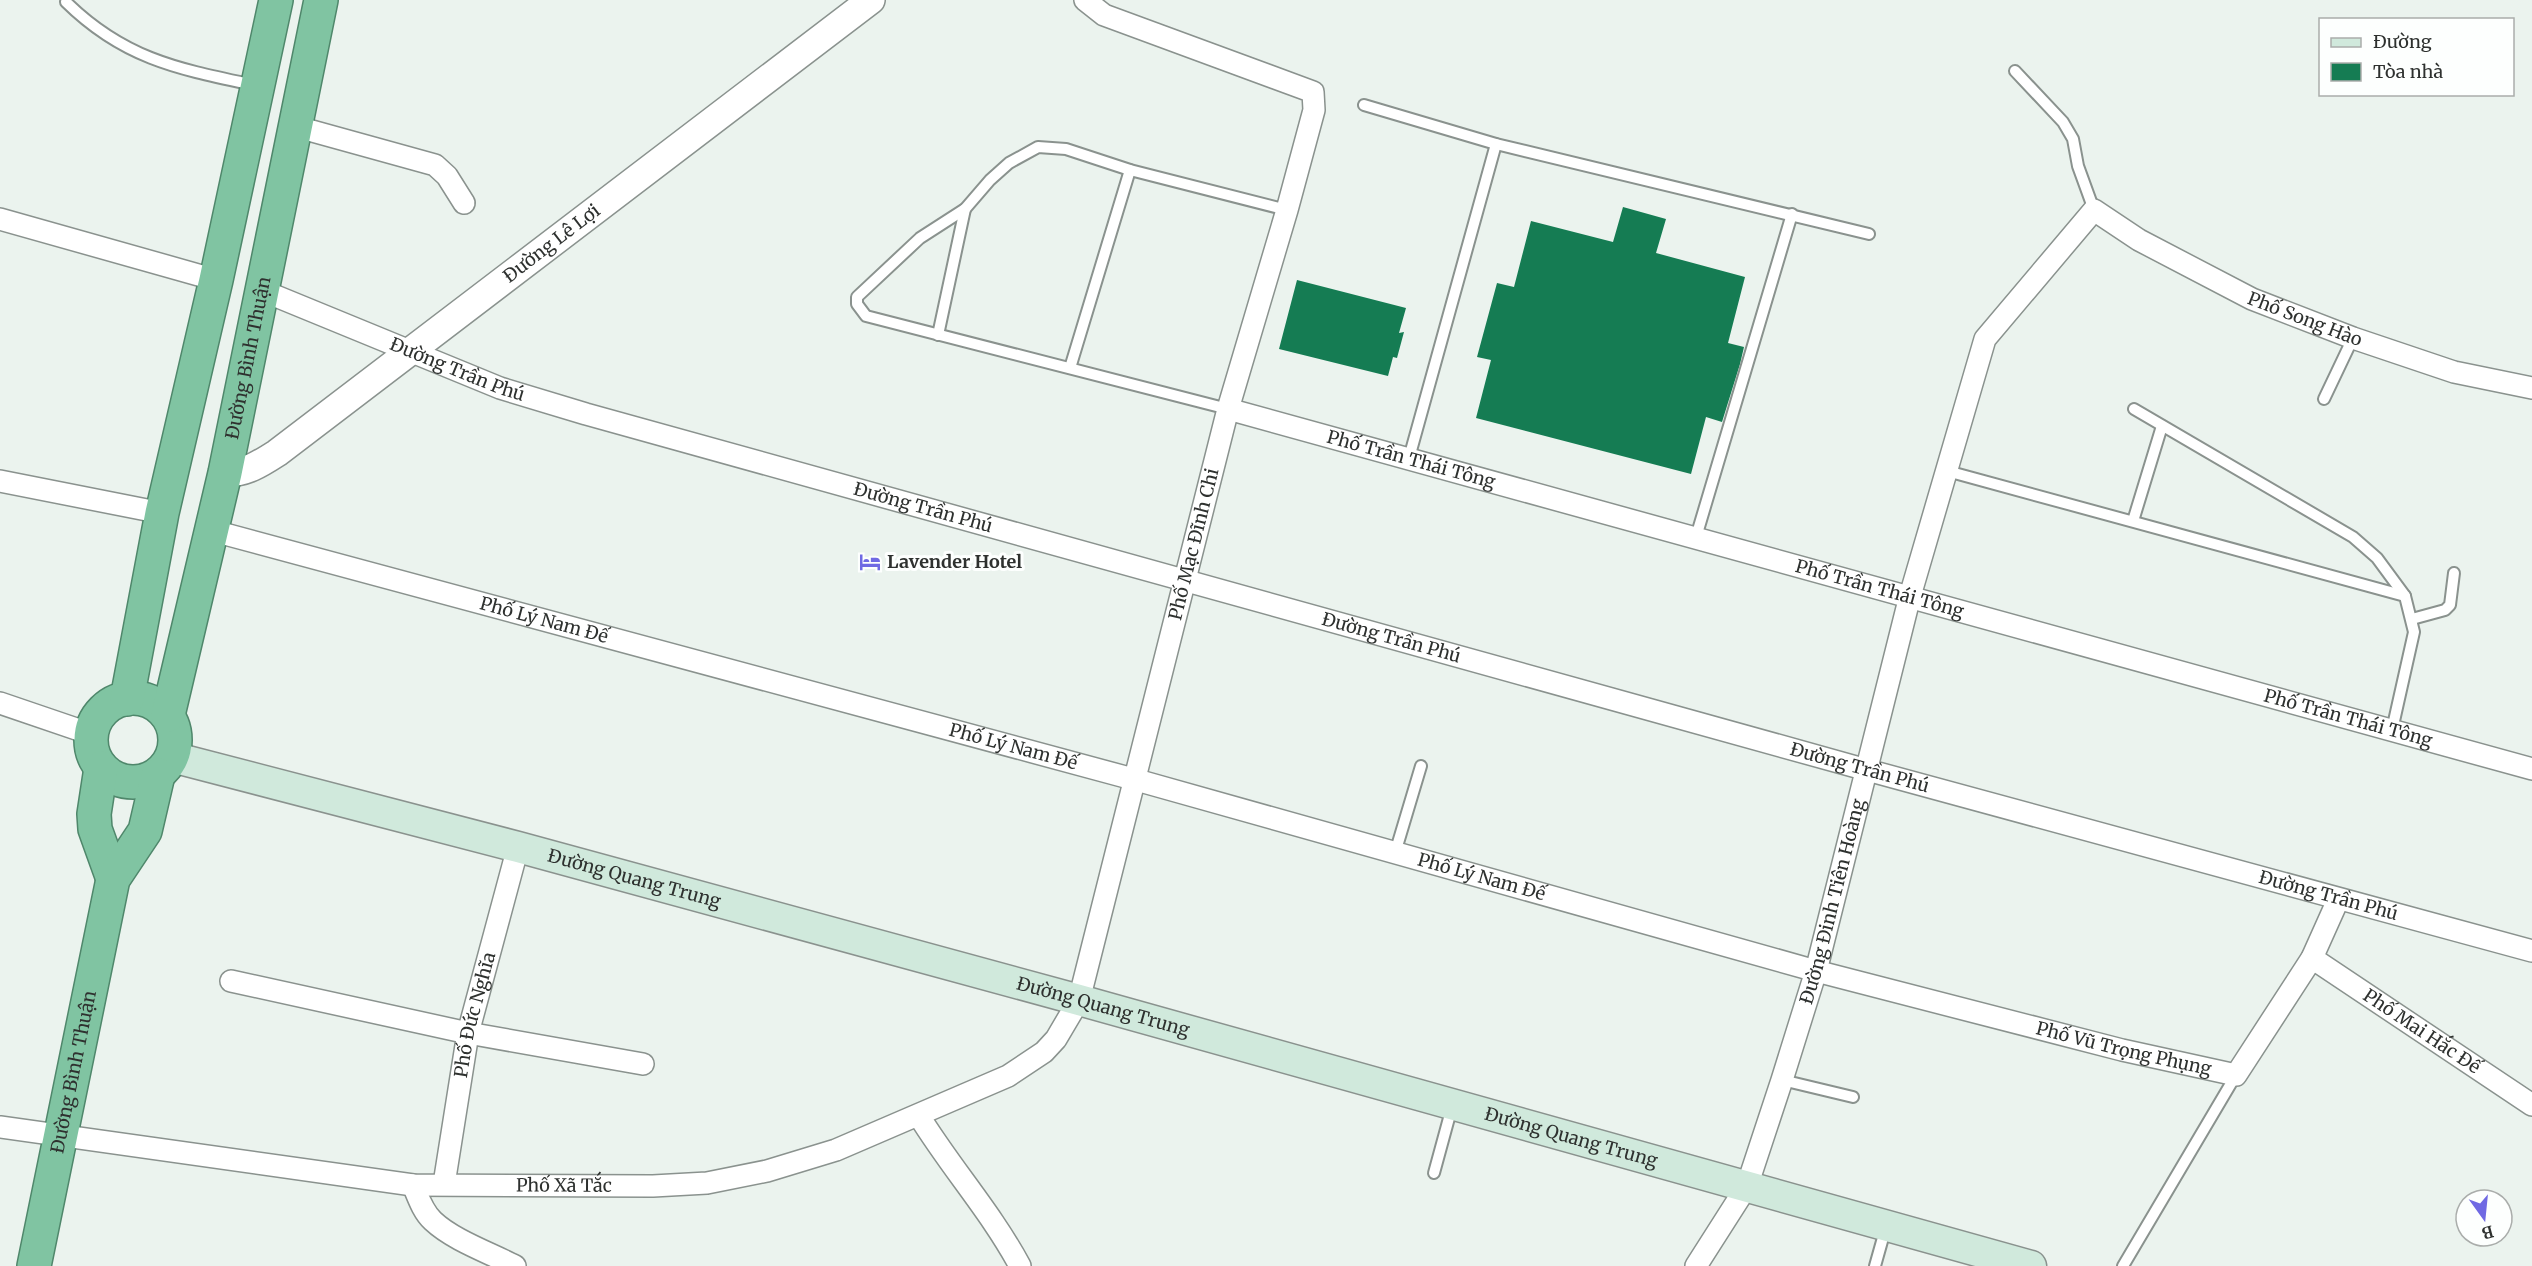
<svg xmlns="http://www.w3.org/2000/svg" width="2532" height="1266" font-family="Merriweather,serif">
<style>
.building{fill:#157c53}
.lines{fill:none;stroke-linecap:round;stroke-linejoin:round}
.service-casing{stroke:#8a928e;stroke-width:14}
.minor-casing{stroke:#8a928e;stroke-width:24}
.tertiary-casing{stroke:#8a928e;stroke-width:30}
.secondary-casing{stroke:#8a928e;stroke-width:33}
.trunk-casing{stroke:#4f876b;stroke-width:36}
.service{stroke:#fff;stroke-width:10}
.minor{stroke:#fff;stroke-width:21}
.tertiary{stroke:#fff;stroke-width:27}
.secondary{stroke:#d0e9dc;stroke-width:30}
.trunk{stroke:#80c4a2;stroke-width:33}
.labels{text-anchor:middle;stroke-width:6;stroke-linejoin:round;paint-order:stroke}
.street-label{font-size:18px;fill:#2e312f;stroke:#fdfffe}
.poi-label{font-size:18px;font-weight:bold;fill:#2e312f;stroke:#fdfffe;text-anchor:start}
</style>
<rect width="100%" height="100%" fill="#ebf3ee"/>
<g class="building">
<path d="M1623 207 1666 219 1656 253 1745 277 1728 343 1744 347 1740 364 1722 422 1706 417 1691 474 1476 418 1491 360 1477 357 1497 283 1514 287 1531 221 1613 242Z"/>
<path d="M1297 280 1406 308 1399 333 1404 332 1397 358 1393 357 1388 376 1279 349Z"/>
</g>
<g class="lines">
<defs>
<g id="service">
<path d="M66 2C124 59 178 69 254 85"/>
<path d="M2015 71 2063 122 2073 139 2078 166 2094 210"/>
<path d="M1364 105 1496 144 1869 234"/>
<path d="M938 335 965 209"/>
<path d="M1070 368 1130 170"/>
<path d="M2324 399 2353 338"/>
<path d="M1228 409 866 316 857 304V297L920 238 965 209 990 180 1009 163 1038 147 1066 149 1130 170 1287 210"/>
<path d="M2134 409 2353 537 2377 558 2405 596"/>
<path d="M1409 458 1496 144"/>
<path d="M1947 471 2405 596 2414 632 2392 730"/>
<path d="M2133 521 2162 426"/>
<path d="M1696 537 1792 214"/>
<path d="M2412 619 2445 610 2450 605 2454 573"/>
<path d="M1395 853 1421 766"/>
<path d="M1782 1080 1853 1097"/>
<path d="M1434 1173 1452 1107"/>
<path d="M1875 1266 1886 1227"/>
<path d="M2123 1266 2236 1075"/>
</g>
<g id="minor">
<path d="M294 126 435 165 447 176 464 203"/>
<path d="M0 219 216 280"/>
<path id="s1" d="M261 290 500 388 586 414 1867 770 2532 951"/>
<path id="s2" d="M1228 409 2532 769"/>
<path d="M0 481 162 513"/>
<path id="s3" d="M210 530 1133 779 1816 971 2122 1050 2236 1075 2312 958 2338 900"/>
<path d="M0 703 91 734"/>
<path id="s4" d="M2312 958 2532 1105"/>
<path d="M231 981 468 1033 643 1064"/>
<path d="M919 1116C951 1168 991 1212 1020 1266"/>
<path id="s5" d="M0 1127 413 1185 653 1186 707 1183 767 1171 836 1150 1008 1076 1044 1052 1056 1039 1079 1000 1228 409 1287 210 1314 110 1313 92 1104 15 1085 0"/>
<path id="s6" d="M444 1184 468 1033 518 847"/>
<path d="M413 1185C418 1197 423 1212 433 1221 453 1240 490 1253 515 1266"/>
<path id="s7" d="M1696 1266 1747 1186 1782 1080 1816 971 1910 596 1985 339 2094 210 2139 240 2252 299 2353 338 2454 372 2532 388"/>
</g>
<g id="tertiary">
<path id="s8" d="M225 473C246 473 260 464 277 453L871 0"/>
</g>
<g id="secondary">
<path id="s9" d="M172 757 518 847 1079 1000 2031 1266"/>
</g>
<g id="trunk">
<circle cx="133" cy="740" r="42"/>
<path d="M127 699 162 513 216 280 276 0"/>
<path id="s10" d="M168 715 225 473 321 0"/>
<path d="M101 768 94 814 95 829 113 879"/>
<path id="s11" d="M34 1266 113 879 145 831 158 775"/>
</g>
</defs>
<use href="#service" class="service-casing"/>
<use href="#minor" class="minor-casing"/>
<use href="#tertiary" class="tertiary-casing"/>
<use href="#secondary" class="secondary-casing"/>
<use href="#trunk" class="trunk-casing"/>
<use href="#service" class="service"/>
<use href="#minor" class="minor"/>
<use href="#tertiary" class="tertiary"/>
<use href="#secondary" class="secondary"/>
<use href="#trunk" class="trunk"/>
</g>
<defs>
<symbol id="hotel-bare" viewBox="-9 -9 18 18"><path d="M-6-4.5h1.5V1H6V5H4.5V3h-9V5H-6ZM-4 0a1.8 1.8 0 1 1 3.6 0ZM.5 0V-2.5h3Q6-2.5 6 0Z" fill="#6f69e3" stroke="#fdfffe" stroke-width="2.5" paint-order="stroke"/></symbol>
</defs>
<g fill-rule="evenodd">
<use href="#hotel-bare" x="855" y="547" width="30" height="30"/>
</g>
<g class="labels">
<g class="street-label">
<text dy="6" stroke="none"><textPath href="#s8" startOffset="402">Đường Lê Lợi</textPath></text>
<text dy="6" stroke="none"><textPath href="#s7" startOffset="1382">Phố Song Hào</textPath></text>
<text dy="6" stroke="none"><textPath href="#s10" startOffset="366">Đường Bình Thuận</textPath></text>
<text dy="6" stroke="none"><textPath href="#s1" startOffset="212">Đường Trần Phú</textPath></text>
<text dy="6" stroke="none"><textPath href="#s2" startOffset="190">Phố Trần Thái Tông</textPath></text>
<text dy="6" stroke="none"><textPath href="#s1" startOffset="698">Đường Trần Phú</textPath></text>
<text dy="6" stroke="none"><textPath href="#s5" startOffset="1608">Phố Mạc Đĩnh Chi</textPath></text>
<text dy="6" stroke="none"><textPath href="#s2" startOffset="676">Phố Trần Thái Tông</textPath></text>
<text dy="6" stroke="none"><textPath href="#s3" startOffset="346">Phố Lý Nam Đế</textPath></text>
<text dy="6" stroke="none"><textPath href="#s1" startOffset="1184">Đường Trần Phú</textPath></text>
<text dy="6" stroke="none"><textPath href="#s2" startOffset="1162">Phố Trần Thái Tông</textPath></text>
<text dy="6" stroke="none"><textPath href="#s3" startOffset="832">Phố Lý Nam Đế</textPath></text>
<text dy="6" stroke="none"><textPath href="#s1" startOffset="1670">Đường Trần Phú</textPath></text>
<text dy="6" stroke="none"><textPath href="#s3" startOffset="1318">Phố Lý Nam Đế</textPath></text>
<text dy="6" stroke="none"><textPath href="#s9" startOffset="478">Đường Quang Trung</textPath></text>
<text dy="6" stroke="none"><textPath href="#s1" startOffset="2156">Đường Trần Phú</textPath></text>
<text dy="6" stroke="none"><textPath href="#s7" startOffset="392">Đường Đinh Tiên Hoàng</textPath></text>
<text dy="6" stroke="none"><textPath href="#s9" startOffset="964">Đường Quang Trung</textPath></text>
<text dy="6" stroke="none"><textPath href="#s6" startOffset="172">Phố Đức Nghĩa</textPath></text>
<text dy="6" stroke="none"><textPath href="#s4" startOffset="132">Phố Mai Hắc Đế</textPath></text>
<text dy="6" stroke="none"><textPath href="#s3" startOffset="1983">Phố Vũ Trọng Phụng</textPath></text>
<text dy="6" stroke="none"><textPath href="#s11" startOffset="198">Đường Bình Thuận</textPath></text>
<text dy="6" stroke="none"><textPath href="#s9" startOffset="1450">Đường Quang Trung</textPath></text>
<text dy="6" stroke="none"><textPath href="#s5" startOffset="568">Phố Xã Tắc</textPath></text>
</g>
<g class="poi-label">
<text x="887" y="568">Lavender Hotel</text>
</g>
</g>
<rect x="2319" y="18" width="195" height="78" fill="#fdfffe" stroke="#aaadab" stroke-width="1.5"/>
<rect x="2331" y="38" width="30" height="9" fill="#d0e9dc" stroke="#aaadab" stroke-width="1.5"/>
<text x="2373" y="48" font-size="18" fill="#2e312f">Đường</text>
<rect x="2331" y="63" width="30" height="18" fill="#157c53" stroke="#aaadab" stroke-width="1.5"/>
<text x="2373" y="78" font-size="18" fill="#2e312f">Tòa nhà</text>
<g transform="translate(2484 1218) rotate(165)"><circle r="28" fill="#fdfffe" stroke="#aaadab" stroke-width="1.5"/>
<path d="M0-4.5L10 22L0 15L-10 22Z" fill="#6f69e3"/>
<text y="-9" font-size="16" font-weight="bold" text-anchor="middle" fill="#2e312f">B</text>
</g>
</svg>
